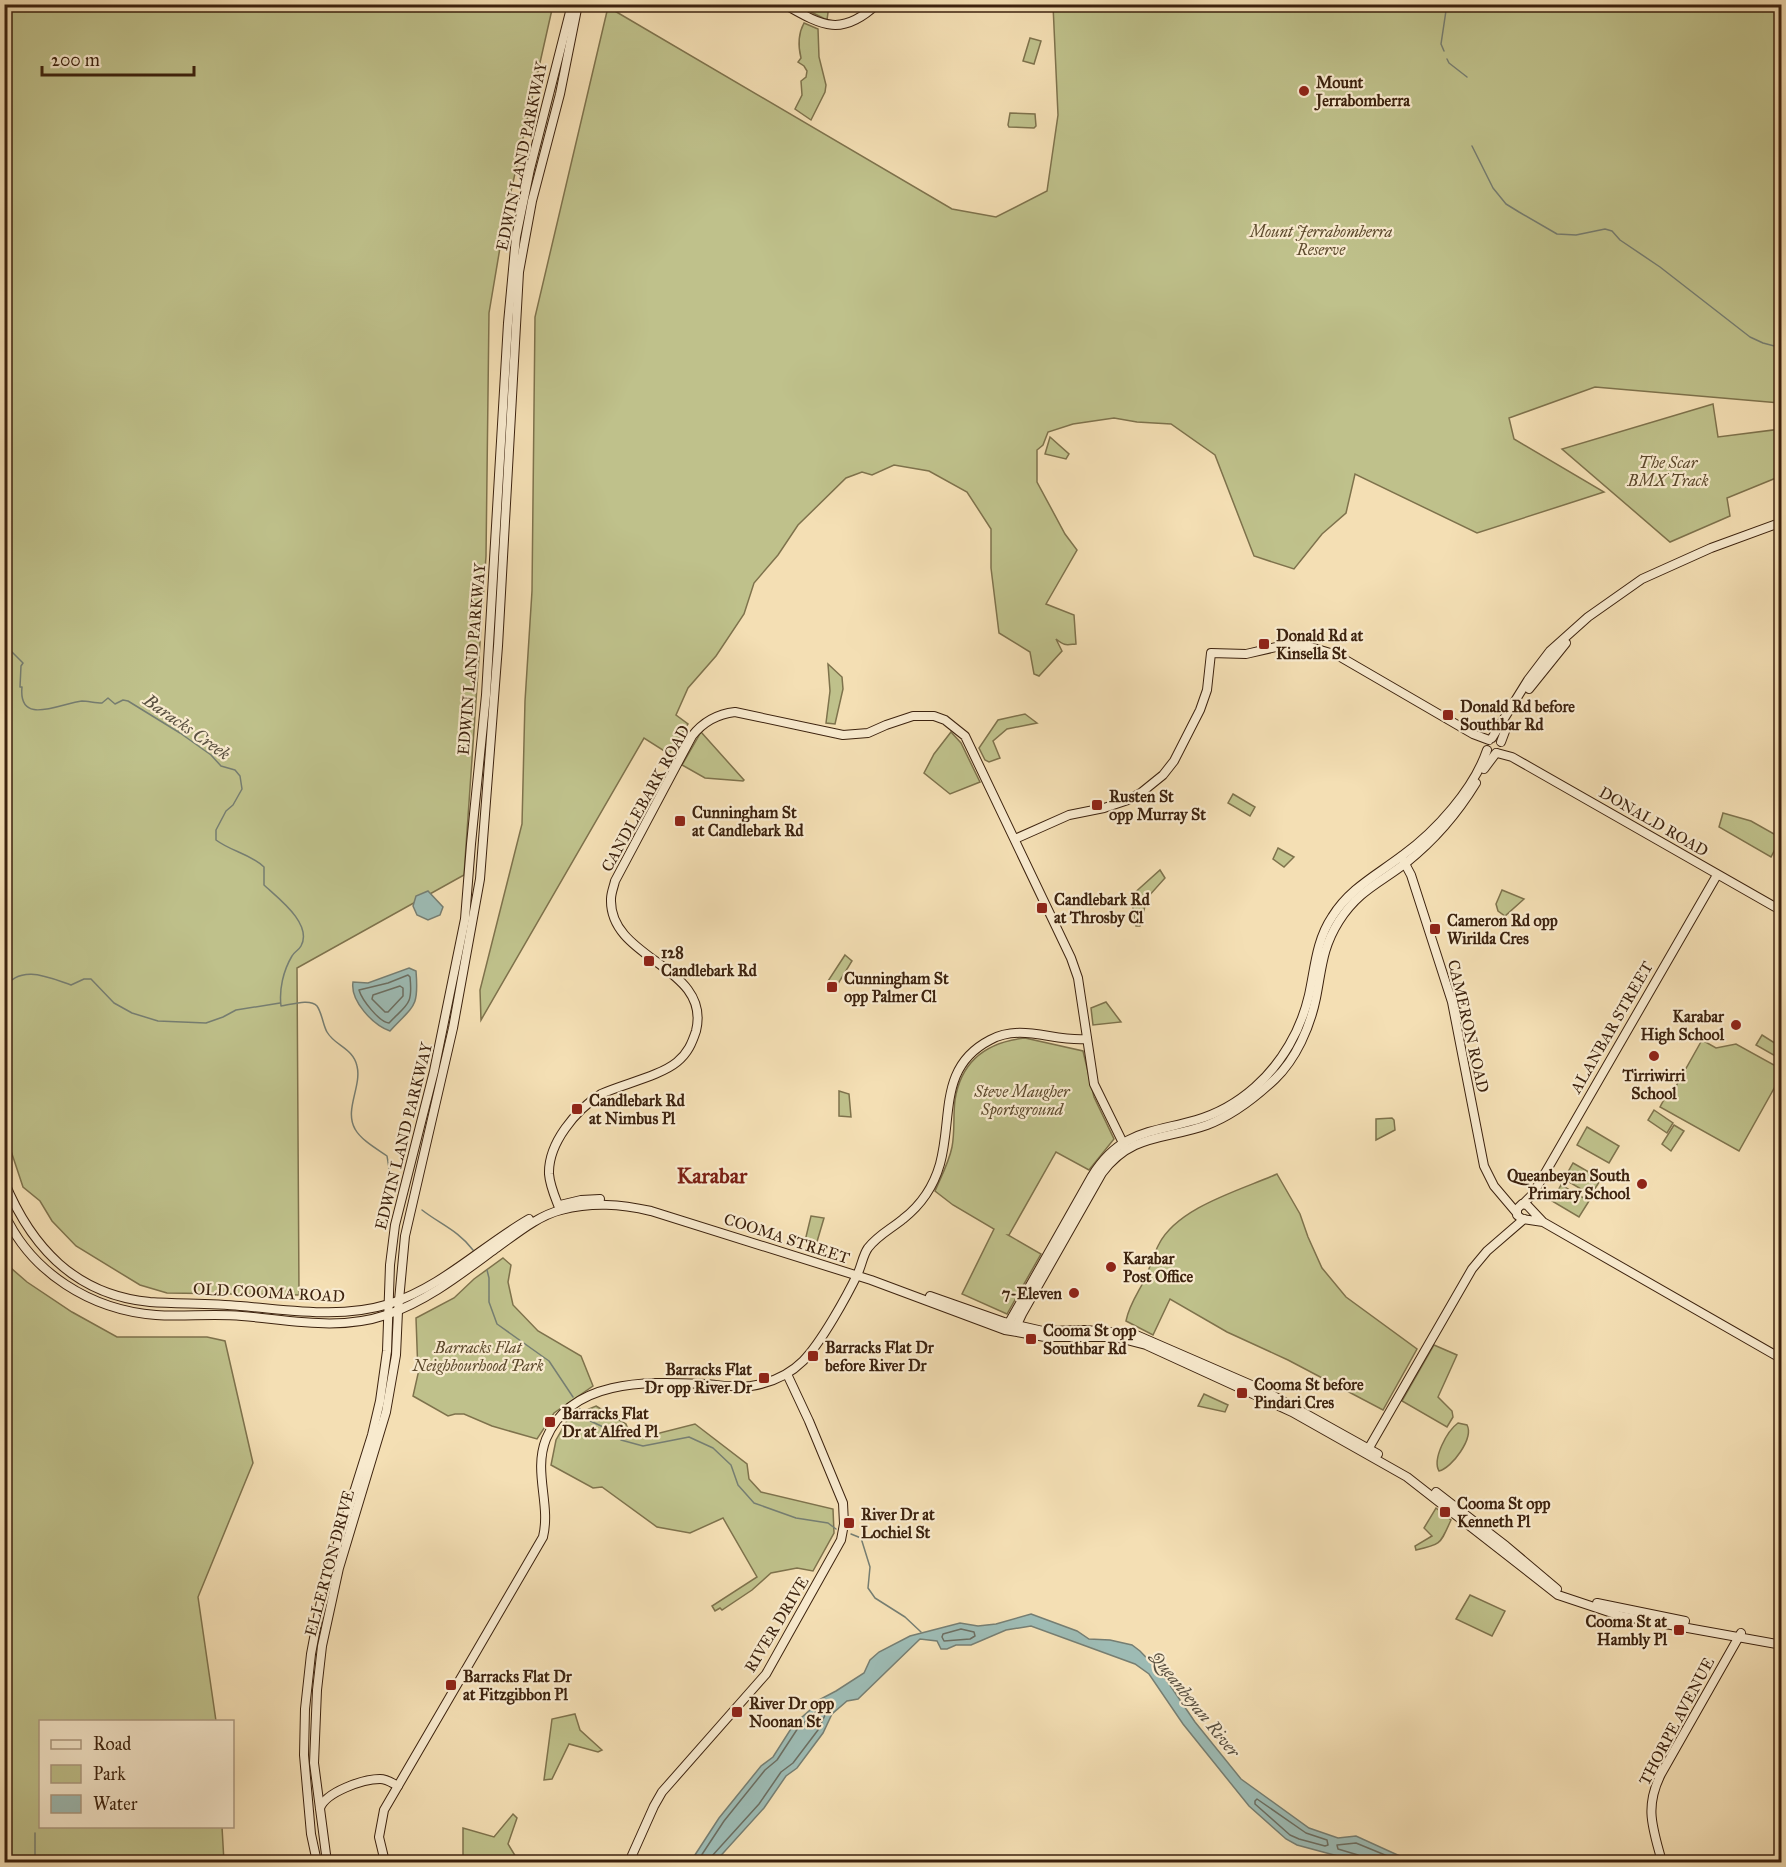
<svg xmlns="http://www.w3.org/2000/svg" width="1786" height="1867" font-family="'IM FELL Great Primer',serif">
<style>
.green{fill:#bfc18b;stroke:#7e724c;stroke-width:1.5}
.water{fill:#9dbbb4;stroke:#767e72;stroke-width:1.5}
.lines{fill:none;stroke-linecap:round;stroke-linejoin:round}
.shore{stroke:#6c6e61;stroke-width:1.5}
.stream{stroke:#767e72;stroke-width:1.5}
.secondary-casing{stroke:#3c220e;stroke-width:10}
.secondary{stroke:#f8eace;stroke-width:8}
.poi-dot{fill:#8f2418;stroke:#f8eace;stroke-width:2}
.labels{text-anchor:middle;stroke-width:4.5;stroke-linejoin:round;paint-order:stroke}
.poi-label{font-size:16px;font-weight:bold;fill:#3c220e;stroke:#f8eace;text-anchor:start}
.street-label{font-size:16px;fill:#3c220e;stroke:#f8eace}
.park-label{font-size:16px;font-style:italic;fill:#5d4a2d;stroke:#f8eace}
.water-label{font-size:18px;font-style:italic;fill:#595040;stroke:#f8eace}
.district-label{font-size:22px;font-weight:bold;fill:#7a1f14;stroke:#f8eace}
</style>
<rect width="100%" height="100%" fill="#f4dfb4"/>
<filter id="stains"><feTurbulence type="fractalNoise" baseFrequency=".00333" numOctaves="4"/><feColorMatrix values="0 0 0 0 .2 0 0 0 0 .09 0 0 0 0 .02 0 0 0 .5 -.17"/></filter>
<radialGradient id="worn" r=".72"><stop offset=".6" stop-color="#630" stop-opacity="0"/><stop offset="1" stop-color="#630" stop-opacity=".3"/></radialGradient>
<g class="green">
<path d="M4 5H553L505 218 489 313 486 556 464 875 297 968 299 1295 167 1293 140 1285 76 1246 52 1221 40 1201 23 1187 5 1133Z"/>
<path d="M797 5H829L827 20Z"/>
<path d="M1053 5H1781V403L1595 387 1509 418 1514 439 1604 492 1477 533 1355 474 1346 513 1322 534 1294 569 1254 556 1215 455 1171 424 1137 422 1114 418 1073 424 1048 432 1043 445 1037 450V482L1065 534 1077 550 1046 604 1074 615 1076 644C1065 645 1065 646 1056 639L1062 651 1039 676 1034 674 1030 652 999 633 991 568V529L967 492 929 471 894 465 872 475 862 472 846 478 798 525 778 555 754 583 744 614 716 656 688 688 676 715 688 724 669 754 644 738 481 1020 480 990 522 824 525 701 532 591 535 317 608 7 952 209 996 217 1047 191 1058 115Z"/>
<path d="M804 23 818 29 819 57 826 85 825 92 811 120 795 109 802 95 801 81 806 77 807 71 804 66 798 62 801 58C798 46 798 34 804 23Z"/>
<path d="M1030 38 1041 41 1034 64 1023 61Z"/>
<path d="M1010 113 1035 114 1036 126 1034 128 1009 127 1008 125Z"/>
<path d="M1713 404 1718 437 1781 429V476L1727 498 1730 516 1670 542 1562 449Z"/>
<path d="M1050 437 1069 454 1066 459 1045 454Z"/>
<path d="M828 664 842 677 843 689 835 724 826 723 830 691Z"/>
<path d="M1025 714 1037 723 1007 729 993 741 1000 758 989 762 985 760 979 748 998 720Z"/>
<path d="M701 732 744 780 743 781 705 778 682 765Z"/>
<path d="M951 732 961 743 980 782 950 794 924 773 934 754Z"/>
<path d="M1233 794 1255 807 1250 816 1228 803Z"/>
<path d="M1723 813 1751 821 1781 838 1771 857 1719 827Z"/>
<path d="M1278 848 1294 857 1284 867 1273 859Z"/>
<path d="M1160 870 1165 878 1147 898 1140 926H1136L1131 896Z"/>
<path d="M1502 890 1524 899 1505 916 1498 911 1496 904Z"/>
<path d="M845 955 852 961 836 987 828 981Z"/>
<path d="M1106 1002 1121 1022 1093 1025 1091 1008Z"/>
<path d="M1762 1035 1781 1047 1777 1057 1756 1045Z"/>
<path d="M1025 1038 1083 1051 1094 1097 1114 1139 1089 1170 1056 1152 1009 1235H1008L1041 1254 1007 1314 962 1294 994 1229 953 1205 935 1191C941 1177 949 1162 952 1147 955 1132 953 1116 955 1100 961 1061 987 1042 1025 1038Z"/>
<path d="M1702 1040 1716 1048 1736 1044 1781 1069V1076L1739 1151 1660 1107 1666 1096 1671 1095Z"/>
<path d="M839 1091 849 1094 851 1117 839 1116Z"/>
<path d="M1654 1110 1673 1123 1667 1133 1648 1120Z"/>
<path d="M1392 1118 1394 1120 1395 1130 1376 1140V1119Z"/>
<path d="M1674 1125 1684 1131 1671 1151 1662 1144Z"/>
<path d="M1587 1127 1619 1146 1609 1163 1577 1145Z"/>
<path d="M1573 1163 1601 1179 1591 1195 1564 1179Z"/>
<path d="M1277 1174 1300 1214 1308 1237 1322 1268 1346 1297 1417 1349 1383 1410 1288 1360 1227 1332 1170 1299 1153 1335 1126 1321C1129 1305 1138 1293 1145 1279 1150 1268 1153 1255 1159 1244 1178 1207 1241 1190 1277 1174Z"/>
<path d="M1561 1185 1589 1201 1579 1217 1552 1201Z"/>
<path d="M811 1216 824 1218 816 1245 805 1241Z"/>
<path d="M503 1258 511 1265 508 1282 513 1305 538 1331 581 1356 593 1386 554 1413 537 1439 492 1426 464 1414H455L448 1416 413 1396 418 1374 416 1318 454 1298 474 1279Z"/>
<path d="M4 1262 27 1282 72 1312 117 1337H207L225 1341 253 1463 198 1597 216 1721 40 1722V1826L222 1827 224 1862H5Z"/>
<path d="M1434 1345 1457 1355 1438 1397 1452 1411 1453 1417 1447 1427 1402 1401Z"/>
<path d="M1204 1394 1228 1405 1225 1412 1198 1406Z"/>
<path d="M596 1406 626 1424 629 1432 644 1437 695 1424 747 1464 749 1479 761 1492 833 1509 834 1533 813 1571 797 1568 771 1573 752 1590 722 1610 720 1608 715 1611 712 1606 757 1577 723 1518 690 1533 657 1527 602 1487 593 1488 551 1465 556 1440 569 1417Z"/>
<path d="M1458 1423 1467 1425C1474 1438 1452 1468 1439 1471 1432 1459 1447 1431 1458 1423Z"/>
<path d="M1436 1508 1451 1520C1440 1544 1442 1544 1416 1550L1415 1546 1432 1536 1424 1528Z"/>
<path d="M1470 1595 1505 1611 1492 1636 1456 1619Z"/>
<path d="M575 1714 580 1730 602 1750 598 1752 569 1744 552 1779 544 1780 552 1719Z"/>
<path d="M513 1814 517 1818 508 1844 519 1862H463V1828L494 1837Z"/>
</g>
<g class="water">
<path d="M428 891 443 907 440 915 428 920 417 915 413 906 416 896Z"/>
<path d="M409 968 416 971C419 1008 414 1005 390 1031 373 1025 350 1001 353 982L368 983Z"/>
<path d="M1031 1614 1077 1631 1089 1639 1110 1640 1132 1645 1140 1651 1163 1675 1195 1722 1241 1779 1309 1828 1338 1838 1356 1836 1413 1862H1360L1297 1845 1286 1839 1249 1806 1183 1724 1149 1674 1135 1664 1031 1626 1006 1630 971 1645H956L947 1649H941L937 1641 920 1639 858 1699 847 1701 832 1714 823 1733 797 1768 786 1776 764 1808 715 1862H688L691 1861 719 1818 761 1766 773 1757 794 1724 810 1710 813 1703 836 1691 864 1673 870 1660 879 1652 910 1636 960 1623 978 1626 996 1624Z"/>
</g>
<g class="lines">
<g class="shore">
<path d="M408 975 410 977C413 1006 407 1004 389 1023 379 1022 362 1000 359 990L388 983Z"/>
<path d="M400 986 403 988V996L388 1012H385L372 999 373 995Z"/>
<path d="M961 1629 974 1632 975 1636 970 1639 944 1641 942 1637 943 1634Z"/>
<path d="M1257 1799 1306 1833 1327 1840 1328 1845 1325 1846 1299 1839 1290 1835 1255 1804V1801Z"/>
<path d="M697 1862 724 1821 765 1770 777 1760 798 1728 814 1714 819 1707 831 1703 832 1706 827 1711 818 1730 793 1763 781 1772 759 1804 712 1856 711 1862"/>
<path d="M1361 1862 1358 1855 1338 1849 1337 1845 1356 1843 1402 1862"/>
</g>
<g class="stream">
<path d="M1444 51 1441 44 1447 4"/>
<path d="M1447 59 1449 63 1467 77"/>
<path d="M1472 146 1493 188 1506 204 1519 212 1557 234 1576 235 1605 229 1612 231 1620 240 1660 267 1750 337 1763 343 1782 348"/>
<path d="M4 644 23 663 21 666 20 687H22C18 727 61 703 82 701 88 701 95 703 102 703L108 698 115 704 123 700 128 701 180 733 211 755 221 766 235 770 240 776 242 789 233 805 226 811 216 830V840C232 852 249 853 264 867V885C278 898 313 924 301 946 299 950 294 952 292 956 283 971 279 990 281 1006 290 1005 310 998 317 1006 322 1013 323 1025 327 1032 335 1046 353 1048 357 1066 362 1086 344 1110 355 1129 361 1140 377 1149 387 1156L391 1180"/>
<path d="M4 989C20 963 50 978 71 985L84 979H91L114 1003 132 1013 158 1021 206 1023 223 1017 236 1010 280 1003"/>
<path d="M422 1210C440 1224 459 1231 473 1250"/>
<path d="M487 1270 489 1278V1302L497 1324 549 1361 573 1397"/>
<path d="M580 1409 586 1419 612 1431 621 1440 643 1446 689 1437 713 1448 731 1465 738 1485 754 1503 796 1518 828 1523 836 1529"/>
<path d="M851 1534 861 1538 870 1567 868 1588 875 1598 905 1617 921 1632"/>
<path d="M35 1862V1833"/>
</g>
<defs>
<g id="secondary">
<path d="M784 4C821 25 841 38 877 4"/>
<path d="M1529 689 1566 643"/>
<path d="M1492 738 1528 680 1550 651 1588 617 1642 579 1711 548 1782 522"/>
<path d="M1501 742 1507 726"/>
<path d="M1497 753 1512 757 1782 911"/>
<path d="M1484 769 1496 753"/>
<path d="M1015 839 1069 815 1104 808 1128 800 1142 792 1163 775 1174 761 1200 710 1207 690 1211 653 1246 654 1285 645 1307 646 1337 655 1473 734 1489 740"/>
<path d="M1403 860 1411 875 1452 1002 1484 1166 1494 1186 1516 1212"/>
<path d="M4 1181C31 1247 75 1295 150 1302 180 1304 210 1303 240 1306 291 1310 340 1319 389 1304 442 1287 482 1246 529 1219"/>
<path d="M1523 1204 1533 1194 1717 875"/>
<path d="M560 1205 581 1200 600 1199"/>
<path d="M560 1210C556 1199 550 1187 549 1174 548 1143 576 1110 601 1094 623 1084 660 1076 677 1062 688 1053 692 1043 696 1031 712 966 609 960 611 899 611 893 614 886 615 881L692 736C703 722 717 714 735 712L843 735 868 733 886 725 913 716H934L945 720 965 736 1071 958 1078 978 1094 1084 1126 1149"/>
<path d="M4 1213C31 1273 91 1310 156 1315 184 1317 213 1313 242 1316 290 1320 339 1331 386 1315 427 1301 461 1274 495 1249 515 1235 537 1216 561 1210 593 1202 620 1204 651 1211L871 1280 1005 1330 1045 1337H1115L1146 1345 1292 1412 1407 1477 1558 1595 1621 1616 1782 1645"/>
<path d="M1543 1222 1527 1205 1522 1204 1517 1209V1215L1522 1219 1543 1222 1782 1359"/>
<path d="M930 1296 1004 1322 1043 1331 1085 1330 1134 1334 1263 1390 1378 1454"/>
<path d="M1006 1328 1092 1176C1120 1131 1150 1133 1196 1120 1217 1114 1238 1102 1255 1087 1282 1063 1301 1030 1309 995 1315 968 1316 941 1332 917 1350 888 1377 875 1403 855 1436 831 1474 789 1487 750"/>
<path d="M1014 1331 1022 1314 1102 1173C1132 1133 1165 1140 1207 1125 1231 1116 1256 1097 1275 1079 1296 1059 1310 1027 1316 998 1322 968 1322 948 1339 921 1359 890 1380 883 1407 862 1436 839 1457 814 1476 783"/>
<path d="M1366 1453 1472 1269 1487 1251 1524 1219"/>
<path d="M1436 1492 1506 1546 1557 1589"/>
<path d="M1597 1603 1685 1621"/>
<path d="M320 1808C326 1792 363 1779 380 1779 387 1779 392 1783 398 1786"/>
<path d="M317 1862 311 1834 304 1755 305 1709 311 1654 323 1591 372 1435 380 1401 387 1351 390 1265 395 1225 434 1071 465 919 471 844 486 695 508 323 516 237 530 169 572 4"/>
<path d="M327 1862 314 1763 317 1690 322 1646 339 1568 386 1412 396 1355 398 1311 405 1236 453 1028 480 879 498 646 519 272 532 201 560 94 578 4"/>
<path d="M385 1862 379 1837 384 1810 543 1537C551 1504 533 1472 546 1439 572 1377 650 1382 706 1384 720 1385 736 1388 751 1386 770 1383 789 1375 803 1361 821 1343 847 1296 858 1273 862 1264 863 1255 868 1248 878 1235 891 1229 903 1219 921 1205 934 1185 940 1164 953 1117 938 1067 990 1040 1022 1023 1053 1042 1087 1039"/>
<path d="M629 1862 654 1806 662 1792 766 1674 841 1540 844 1524 843 1503 809 1421 787 1374"/>
<path d="M1662 1862C1653 1828 1644 1808 1661 1774L1741 1633"/>
</g>
</defs>
<use href="#secondary" class="secondary-casing"/>
<use href="#secondary" class="secondary"/>
</g>
<g class="poi-dot">
<circle cx="1304" cy="91" r="6"/>
<rect x="1258" y="638" width="12" height="12" rx="3"/>
<rect x="1442" y="709" width="12" height="12" rx="3"/>
<rect x="1091" y="799" width="12" height="12" rx="3"/>
<rect x="674" y="815" width="12" height="12" rx="3"/>
<rect x="1036" y="902" width="12" height="12" rx="3"/>
<rect x="1429" y="923" width="12" height="12" rx="3"/>
<rect x="643" y="955" width="12" height="12" rx="3"/>
<rect x="826" y="981" width="12" height="12" rx="3"/>
<circle cx="1736" cy="1025" r="6"/>
<circle cx="1654" cy="1056" r="6"/>
<rect x="571" y="1103" width="12" height="12" rx="3"/>
<circle cx="1642" cy="1184" r="6"/>
<circle cx="1111" cy="1267" r="6"/>
<circle cx="1074" cy="1293" r="6"/>
<rect x="1025" y="1333" width="12" height="12" rx="3"/>
<rect x="807" y="1350" width="12" height="12" rx="3"/>
<rect x="758" y="1372" width="12" height="12" rx="3"/>
<rect x="1236" y="1387" width="12" height="12" rx="3"/>
<rect x="544" y="1416" width="12" height="12" rx="3"/>
<rect x="1439" y="1506" width="12" height="12" rx="3"/>
<rect x="843" y="1517" width="12" height="12" rx="3"/>
<rect x="1673" y="1624" width="12" height="12" rx="3"/>
<rect x="445" y="1679" width="12" height="12" rx="3"/>
<rect x="731" y="1706" width="12" height="12" rx="3"/>
</g>
<g class="labels">
<g class="poi-label">
<text x="1316" y="88">Mount<tspan x="1316" dy="18">Jerrabomberra</tspan></text>
<text x="1276" y="641">Donald Rd at<tspan x="1276" dy="18">Kinsella St</tspan></text>
<text x="1460" y="712">Donald Rd before<tspan x="1460" dy="18">Southbar Rd</tspan></text>
<text x="1109" y="802">Rusten St<tspan x="1109" dy="18">opp Murray St</tspan></text>
<text x="692" y="818">Cunningham St<tspan x="692" dy="18">at Candlebark Rd</tspan></text>
<text x="1054" y="905">Candlebark Rd<tspan x="1054" dy="18">at Throsby Cl</tspan></text>
<text x="1447" y="926">Cameron Rd opp<tspan x="1447" dy="18">Wirilda Cres</tspan></text>
<text x="661" y="958">128<tspan x="661" dy="18">Candlebark Rd</tspan></text>
<text x="844" y="984">Cunningham St<tspan x="844" dy="18">opp Palmer Cl</tspan></text>
<text x="1724" y="1022" text-anchor="end">Karabar<tspan x="1724" dy="18">High School</tspan></text>
<text x="1654" y="1081" text-anchor="middle">Tirriwirri<tspan x="1654" dy="18">School</tspan></text>
<text x="589" y="1106">Candlebark Rd<tspan x="589" dy="18">at Nimbus Pl</tspan></text>
<text x="1630" y="1181" text-anchor="end">Queanbeyan South<tspan x="1630" dy="18">Primary School</tspan></text>
<text x="1123" y="1264">Karabar<tspan x="1123" dy="18">Post Office</tspan></text>
<text x="1062" y="1299" text-anchor="end">7-Eleven</text>
<text x="1043" y="1336">Cooma St opp<tspan x="1043" dy="18">Southbar Rd</tspan></text>
<text x="825" y="1353">Barracks Flat Dr<tspan x="825" dy="18">before River Dr</tspan></text>
<text x="752" y="1375" text-anchor="end">Barracks Flat<tspan x="752" dy="18">Dr opp River Dr</tspan></text>
<text x="1254" y="1390">Cooma St before<tspan x="1254" dy="18">Pindari Cres</tspan></text>
<text x="562" y="1419">Barracks Flat<tspan x="562" dy="18">Dr at Alfred Pl</tspan></text>
<text x="1457" y="1509">Cooma St opp<tspan x="1457" dy="18">Kenneth Pl</tspan></text>
<text x="861" y="1520">River Dr at<tspan x="861" dy="18">Lochiel St</tspan></text>
<text x="1667" y="1627" text-anchor="end">Cooma St at<tspan x="1667" dy="18">Hambly Pl</tspan></text>
<text x="463" y="1682">Barracks Flat Dr<tspan x="463" dy="18">at Fitzgibbon Pl</tspan></text>
<text x="749" y="1709">River Dr opp<tspan x="749" dy="18">Noonan St</tspan></text>
</g>
<g class="street-label">
<text transform="translate(521 156) rotate(-78)" y="6">EDWIN LAND PARKWAY</text>
<text transform="translate(471 659) rotate(-85)" y="6">EDWIN LAND PARKWAY</text>
<text transform="translate(645 798) rotate(-61)" y="6">CANDLEBARK ROAD</text>
<text transform="translate(1654 821) rotate(30)" y="6">DONALD ROAD</text>
<text transform="translate(1469 1026) rotate(77)" y="6">CAMERON ROAD</text>
<text transform="translate(1611 1027) rotate(-60)" y="6">ALANBAR STREET</text>
<text transform="translate(403 1136) rotate(-76)" y="6">EDWIN LAND PARKWAY</text>
<text transform="translate(787 1238) rotate(18)" y="6">COOMA STREET</text>
<text transform="translate(269 1292) rotate(3)" y="6">OLD COOMA ROAD</text>
<text transform="translate(329 1563) rotate(-75)" y="6">ELLERTON DRIVE</text>
<text transform="translate(776 1624) rotate(-59)" y="6">RIVER DRIVE</text>
<text transform="translate(1676 1721) rotate(-62)" y="6">THORPE AVENUE</text>
</g>
<g class="park-label">
<text x="1321" y="237">Mount Jerrabomberra<tspan x="1321" dy="18">Reserve</tspan></text>
<text x="1668" y="468">The Scar<tspan x="1668" dy="18">BMX Track</tspan></text>
<text x="1022" y="1097">Steve Maugher<tspan x="1022" dy="18">Sportsground</tspan></text>
<text x="478" y="1353">Barracks Flat<tspan x="478" dy="18">Neighbourhood Park</tspan></text>
</g>
<g class="water-label">
<text transform="translate(187 727) rotate(35)" y="6">Baracks Creek</text>
<text transform="translate(1195 1704) rotate(51)" y="6">Queanbeyan River</text>
</g>
<g class="district-label">
<text x="712" y="1183">Karabar</text>
</g>
</g>
<rect width="1786" height="1867" fill="none" stroke="#f4dfb4" stroke-width="24"/>
<rect x="6" y="6" width="1774" height="1855" fill="none" stroke="#3c220e" stroke-width="3"/>
<rect x="12" y="12" width="1762" height="1843" fill="none" stroke="#3c220e" stroke-width="1.5"/>
<rect x="39" y="1720" width="195" height="108" fill="#f8eace" stroke="#ad9a81" stroke-width="1.5"/>
<rect x="51" y="1740" width="30" height="9" fill="#f8eace" stroke="#ad9a81" stroke-width="1.5"/>
<text x="93" y="1750" font-size="18" fill="#3c220e">Road</text>
<rect x="51" y="1765" width="30" height="18" fill="#bfc18b" stroke="#ad9a81" stroke-width="1.5"/>
<text x="93" y="1780" font-size="18" fill="#3c220e">Park</text>
<rect x="51" y="1795" width="30" height="18" fill="#9dbbb4" stroke="#ad9a81" stroke-width="1.5"/>
<text x="93" y="1810" font-size="18" fill="#3c220e">Water</text>
<path d="M42 66v9h152v-9" fill="none" stroke="#3c220e" stroke-width="3"/>
<text x="51" y="66" font-size="18" fill="#3c220e" stroke="#f8eace" stroke-width="4.5" paint-order="stroke">200 m</text>
<rect width="100%" height="100%" filter="url(#stains)"/>
<rect width="100%" height="100%" fill="url(#worn)"/>
</svg>
